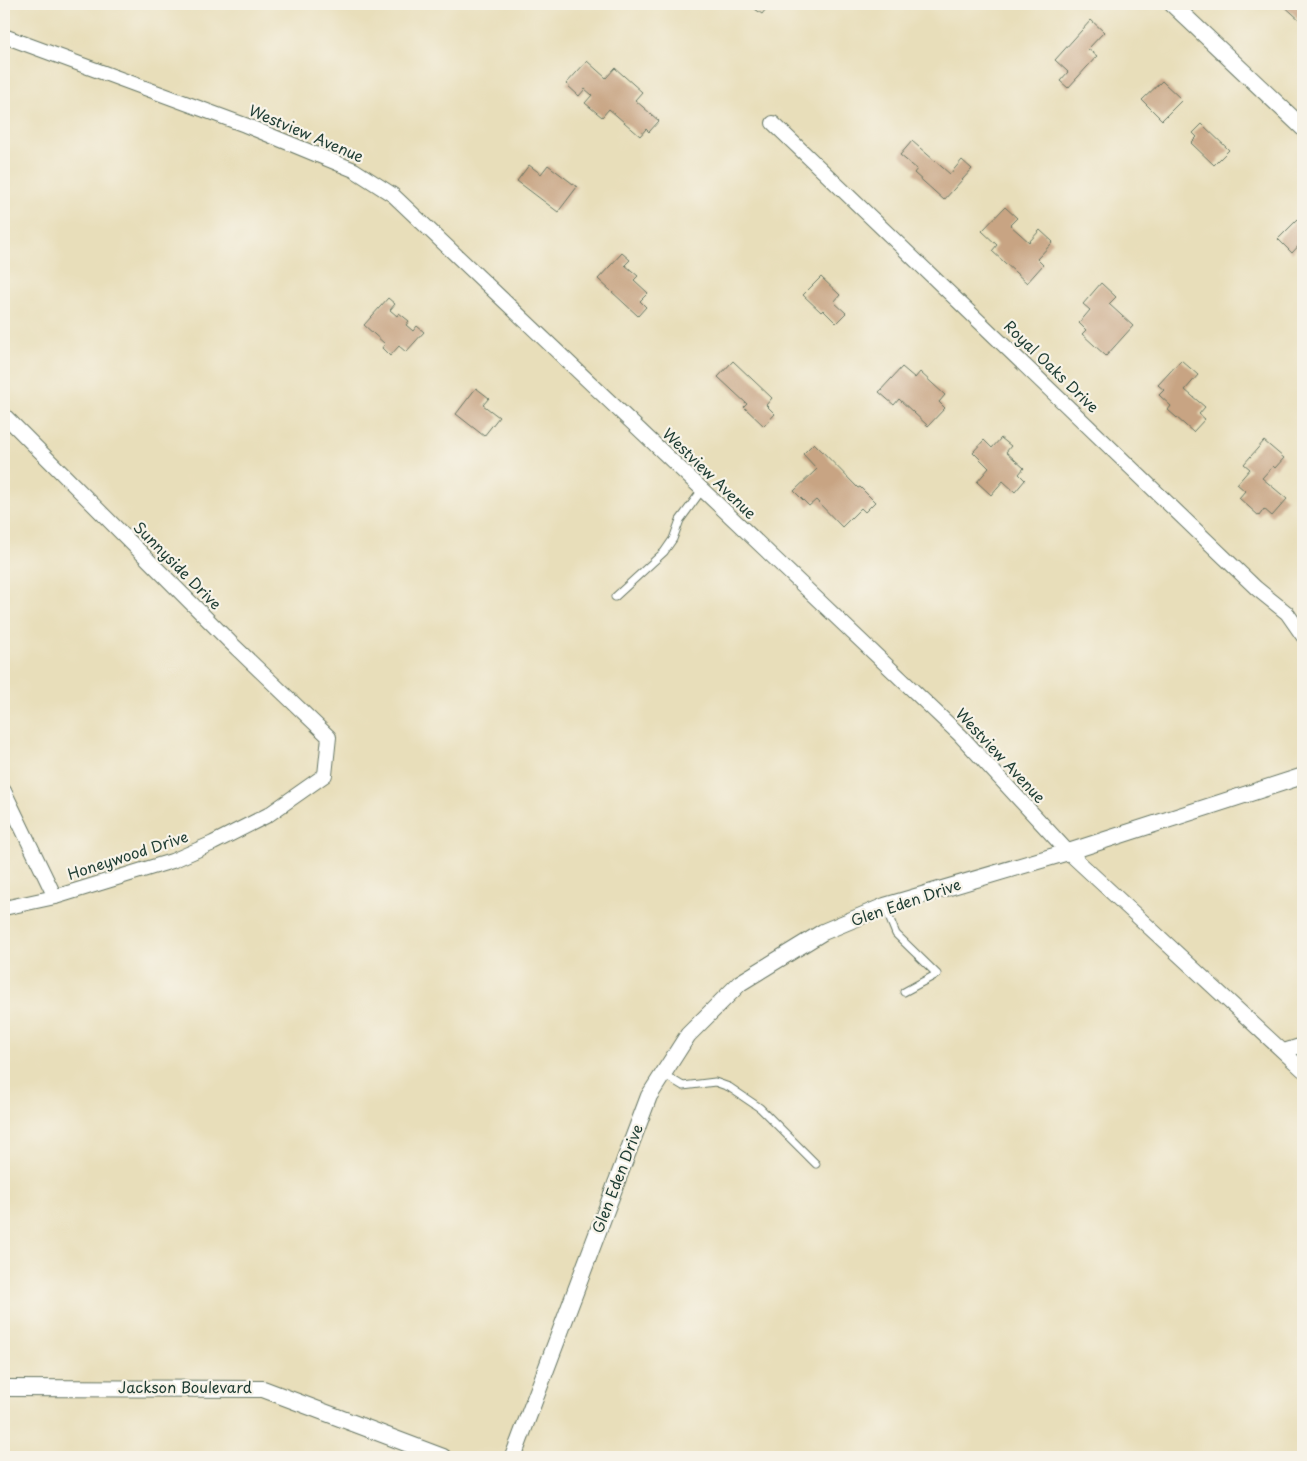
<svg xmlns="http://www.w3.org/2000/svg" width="1307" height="1461" font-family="'Playpen Sans',sans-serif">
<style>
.building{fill:#c8a483}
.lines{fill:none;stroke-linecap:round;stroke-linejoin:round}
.service-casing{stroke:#657563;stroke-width:9}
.minor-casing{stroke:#657563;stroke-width:16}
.tertiary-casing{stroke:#657563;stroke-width:18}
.service{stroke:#fff;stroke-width:7}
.minor{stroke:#fff;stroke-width:14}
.tertiary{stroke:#fff;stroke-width:16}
.labels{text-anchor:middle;stroke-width:4.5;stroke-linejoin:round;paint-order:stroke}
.street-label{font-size:15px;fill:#1f3d34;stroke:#f7f3e8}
</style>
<rect width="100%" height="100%" fill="#f7f3e8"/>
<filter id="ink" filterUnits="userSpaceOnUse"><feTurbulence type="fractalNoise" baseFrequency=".02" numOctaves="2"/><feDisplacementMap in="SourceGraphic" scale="10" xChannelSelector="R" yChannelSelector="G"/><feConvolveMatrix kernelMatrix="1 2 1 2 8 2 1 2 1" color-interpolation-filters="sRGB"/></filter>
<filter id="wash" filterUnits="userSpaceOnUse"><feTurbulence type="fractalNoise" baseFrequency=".0096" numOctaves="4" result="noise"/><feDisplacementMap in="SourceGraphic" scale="20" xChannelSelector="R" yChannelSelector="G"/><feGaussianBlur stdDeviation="1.12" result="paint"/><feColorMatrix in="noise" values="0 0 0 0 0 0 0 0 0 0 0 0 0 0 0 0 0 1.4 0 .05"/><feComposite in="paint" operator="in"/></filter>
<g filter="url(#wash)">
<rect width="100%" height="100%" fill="#e8deba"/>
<g id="blocks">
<g class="building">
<path d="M748 4H770L762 14Z"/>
<path d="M1282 4H1303V21L1302 22Z"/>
<path d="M1091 20 1104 32 1088 49 1097 56 1068 88 1060 81 1068 72 1055 60Z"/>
<path d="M587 61 606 78 615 68 642 92 635 100 659 121 649 132 646 129 640 136 609 109 602 117 585 103 592 95 585 89 579 96 566 84Z"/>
<path d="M1162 81 1182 100 1162 120 1142 100Z"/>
<path d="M1202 124 1229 150 1214 165 1191 143 1197 137 1193 133Z"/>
<path d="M912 141 950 174 962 160 972 169 944 200 914 173 917 169 900 155Z"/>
<path d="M529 165 541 174 548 165 577 187 558 212 517 181Z"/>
<path d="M1005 207 1017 218 1010 225 1029 242 1040 230 1053 242 1037 259 1043 265 1027 283 992 251 997 245 982 231Z"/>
<path d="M1302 215 1303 216V241L1292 253 1278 239Z"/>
<path d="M622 253 630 260 625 265 638 276 634 280 648 293 640 301 646 307 638 316 598 279Z"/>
<path d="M821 277 840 295 834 302 846 313 836 323 823 310 821 312 803 295Z"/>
<path d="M1101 283 1116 297 1109 304 1133 326 1106 356 1082 334 1086 330 1079 323 1090 310 1083 304Z"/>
<path d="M388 298 395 304 390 310 397 316 399 313 409 321 406 325 413 331 417 326 424 332 406 352 399 346 390 356 382 348 385 344 364 325Z"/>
<path d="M1181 360 1198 375 1185 390 1205 407 1199 414 1205 419 1193 432 1168 410 1171 406 1159 395 1164 390 1158 385Z"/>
<path d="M733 361 772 398 766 405 775 414 764 426 744 407 747 404 718 377Z"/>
<path d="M902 367 915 378 920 372 945 395 939 402 945 408 928 426 899 399 894 405 879 392Z"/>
<path d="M476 388 489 398 483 405 499 417 484 436 456 414Z"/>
<path d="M1001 438 1011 446 1006 452 1024 468 1019 474 1025 480 1015 492 1003 481 991 495 977 482 989 468 973 452 984 440 992 448Z"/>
<path d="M1264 441 1284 458 1275 468 1273 466 1262 478 1287 499 1272 516 1264 509 1259 516 1239 498 1245 491 1237 484 1250 469 1244 464Z"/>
<path d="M814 443 858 488 860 487 875 502 865 512 861 508 842 527 816 500 809 506 794 491 817 469 803 454Z"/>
</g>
</g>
</g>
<g filter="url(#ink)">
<use href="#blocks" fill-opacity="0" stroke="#657563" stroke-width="1"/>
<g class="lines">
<defs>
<g id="service">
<path d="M615 597 664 552 673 539 680 520 702 490"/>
<path d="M885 907 896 934 937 974 904 992"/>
<path d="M663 1074 683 1086 715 1082 729 1087 760 1108 816 1164"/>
</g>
<g id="minor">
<path d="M4 36 245 125 354 170 393 195 960 735 1068 852 1303 1070"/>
<path d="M773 123 1256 588 1287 613 1303 636"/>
<path d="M4 415 230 642 329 737 325 775 268 815 213 843 172 861 55 897 4 908"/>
<path d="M4 791 55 897"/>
<path d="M1284 1051 1303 1045"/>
</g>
<g id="tertiary">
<path d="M1172 4 1303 128"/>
<path d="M4 1388 263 1389 443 1457"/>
<path d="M513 1457 649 1096 688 1035 740 983 823 932 885 906 1068 852 1303 776"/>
</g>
</defs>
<use href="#service" class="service-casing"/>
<use href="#minor" class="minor-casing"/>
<use href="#tertiary" class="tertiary-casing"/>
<use href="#service" class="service"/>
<use href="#minor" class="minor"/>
<use href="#tertiary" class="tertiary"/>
</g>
</g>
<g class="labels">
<g class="street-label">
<text transform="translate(306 134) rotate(23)" y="5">Westview Avenue</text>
<text transform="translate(1051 367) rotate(44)" y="5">Royal Oaks Drive</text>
<text transform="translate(709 474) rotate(44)" y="5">Westview Avenue</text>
<text transform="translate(177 566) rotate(45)" y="5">Sunnyside Drive</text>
<text transform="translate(1000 756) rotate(47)" y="5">Westview Avenue</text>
<text transform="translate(128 856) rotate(-18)" y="5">Honeywood Drive</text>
<text transform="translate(906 903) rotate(-19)" y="5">Glen Eden Drive</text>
<text transform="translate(618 1179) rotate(-69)" y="5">Glen Eden Drive</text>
<text x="185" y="1393">Jackson Boulevard</text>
</g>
</g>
<rect width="1307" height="1461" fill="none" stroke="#f7f3e8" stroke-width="20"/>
</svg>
